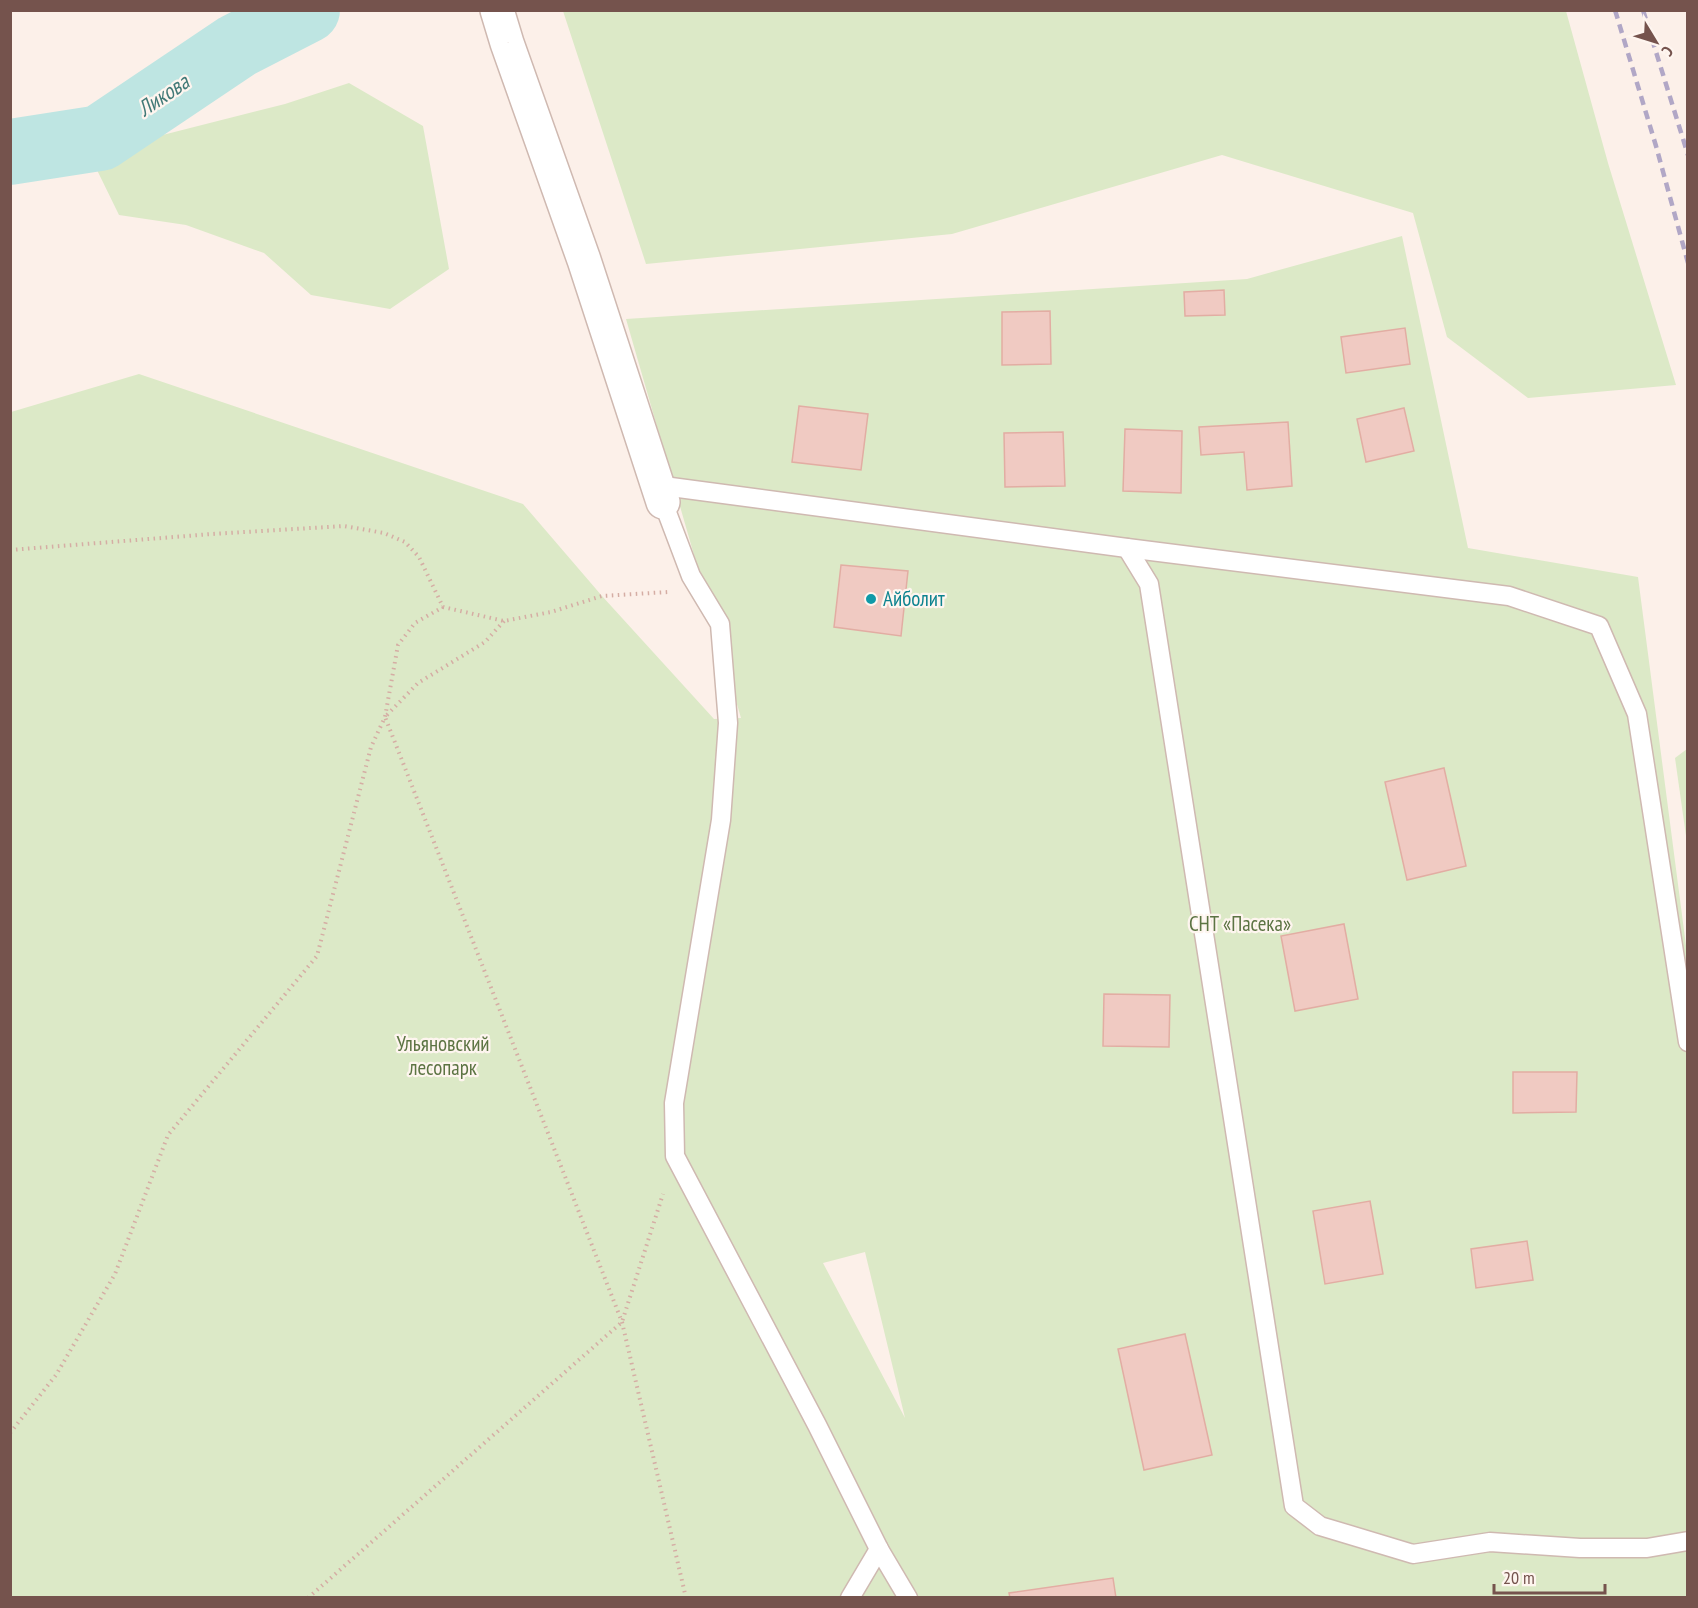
<svg xmlns="http://www.w3.org/2000/svg" width="1698" height="1608" font-family="'PT Sans Narrow',sans-serif">
<style>
.green{fill:#dce9c7;fill-rule:evenodd}
.lines{fill:none;stroke-linecap:round;stroke-linejoin:round}
.river{stroke:#bee5e2;stroke-width:66}
.building{fill:#f0cac2;stroke:#e2ada3;stroke-width:1.5}
.service-casing{stroke:#cfb9b1;stroke-width:21}
.minor-casing{stroke:#cfb9b1;stroke-width:36}
.path{stroke:#d5ada4;stroke-width:4;stroke-dasharray:1.5 4.5;stroke-linecap:butt}
.service{stroke:#fff;stroke-width:18}
.minor{stroke:#fff;stroke-width:33}
.rail{stroke:#b1a7c6;stroke-width:4.5;stroke-dasharray:9 6;stroke-linecap:butt}
.culture-dot{fill:#0f9aa8;stroke:#fef5ef;stroke-width:2}
.labels{text-anchor:middle;stroke-width:4.5;stroke-linejoin:round;paint-order:stroke}
.culture-label{font-size:21px;fill:#0d838f;stroke:#fef5ef;text-anchor:start}
.park-label{font-size:21px;fill:#5c7443;stroke:#fef5ef}
.water-label{font-size:22px;font-style:italic;fill:#417977;stroke:#fef5ef}
</style>
<rect width="100%" height="100%" fill="#fcf0e9"/>
<g class="green">
<path d="M563 11H1566L1608 163 1676 385 1528 398 1447 337 1413 213 1222 155 952 234 646 264Z"/>
<path d="M349 83 423 126 449 269 390 309 311 295 264 253 186 225 119 215 97 170 139 141 285 104Z"/>
<path d="M1402 236 1468 548 1638 577 1688 961 1687 1597 11 1598V412L139 374 523 504 602 596 714 719 741 718 626 319 1247 279ZM865 1252 905 1418 823 1263Z"/>
<path d="M1687 749V843L1675 758Z"/>
</g>
<g class="lines">
<path class="river" d="M10 152 100 138 237 46 307 10"/>
</g>
<g class="building">
<path d="M1224 290 1225 315 1185 316 1184 292Z"/>
<path d="M1050 311 1051 364 1002 365V312Z"/>
<path d="M1405 328 1410 364 1346 373 1341 337Z"/>
<path d="M799 406 868 414 861 470 792 462Z"/>
<path d="M1404 408 1414 451 1366 462 1357 419Z"/>
<path d="M1288 422 1292 486 1247 490 1244 452 1201 455 1199 427Z"/>
<path d="M1125 429 1182 431 1181 493 1123 491Z"/>
<path d="M1063 432 1065 486 1005 487 1004 433Z"/>
<path d="M841 565 908 571 901 636 834 627Z"/>
<path d="M1444 768 1466 866 1407 880 1385 782Z"/>
<path d="M1344 924 1358 999 1295 1011 1281 936Z"/>
<path d="M1104 994 1170 995 1169 1047 1103 1046Z"/>
<path d="M1513 1072H1577L1576 1112 1513 1113Z"/>
<path d="M1370 1201 1383 1274 1325 1284 1313 1211Z"/>
<path d="M1527 1241 1533 1280 1476 1288 1471 1249Z"/>
<path d="M1185 1334 1212 1455 1144 1470 1118 1349Z"/>
<path d="M1113 1578 1116 1598H1010L1009 1593Z"/>
</g>
<g class="lines">
<defs>
<g id="service">
<path d="M656 485 1127 548 1509 596 1599 626 1637 714 1688 1042"/>
<path d="M663 502 691 576 720 624 728 723 721 820 674 1103 675 1156 817 1425 879 1549 908 1598"/>
<path d="M1127 548 1149 584 1294 1506 1320 1526 1413 1554 1490 1542 1580 1548H1647L1688 1541"/>
<path d="M850 1598 879 1549"/>
</g>
<path id="minor" d="M497 10 507 43 584 260 663 502"/>
</defs>
<use href="#service" class="service-casing"/>
<use href="#minor" class="minor-casing"/>
<g class="path">
<path d="M10 550 212 534 344 526 384 533 405 542 419 557 443 607 504 621 551 612 602 596 668 592"/>
<path d="M504 621 485 642 418 683 385 717 622 1322 686 1598"/>
<path d="M10 1433 56 1375 115 1274 168 1135 317 956 371 747 385 717 398 645 415 623 443 607"/>
<path d="M308 1598 622 1322 663 1194"/>
</g>
<use href="#service" class="service"/>
<use href="#minor" class="minor"/>
<g class="rail">
<path d="M1615 10 1656 146 1688 263"/>
<path d="M1643 10 1688 155"/>
</g>
</g>
<circle class="culture-dot" cx="871" cy="599" r="6"/>
<g class="labels">
<g class="culture-label">
<text x="883" y="606">Айболит</text>
</g>
<g class="park-label">
<text x="1240" y="931">СНТ «Пасека»</text>
<text x="443" y="1051">Ульяновский<tspan x="443" dy="24">лесопарк</tspan></text>
</g>
<g class="water-label">
<text transform="translate(163 95) rotate(-34)" y="8">Ликова</text>
</g>
</g>
<rect width="1698" height="1608" fill="none" stroke="#75534d" stroke-width="24"/>
<g transform="translate(1656 42) rotate(128)" stroke="#fef5ef" stroke-width="4.5" paint-order="stroke">
<path d="M0-4.5L10 22L0 15L-10 22Z" fill="#75534d"/>
<text y="-9" font-size="16" font-weight="bold" text-anchor="middle" fill="#75534d">С</text>
</g>
<path d="M1494 1584v9h111v-9" fill="none" stroke="#75534d" stroke-width="3"/>
<text x="1503" y="1584" font-size="18" fill="#75534d" stroke="#fef5ef" stroke-width="4.5" paint-order="stroke">20 m</text>
</svg>
